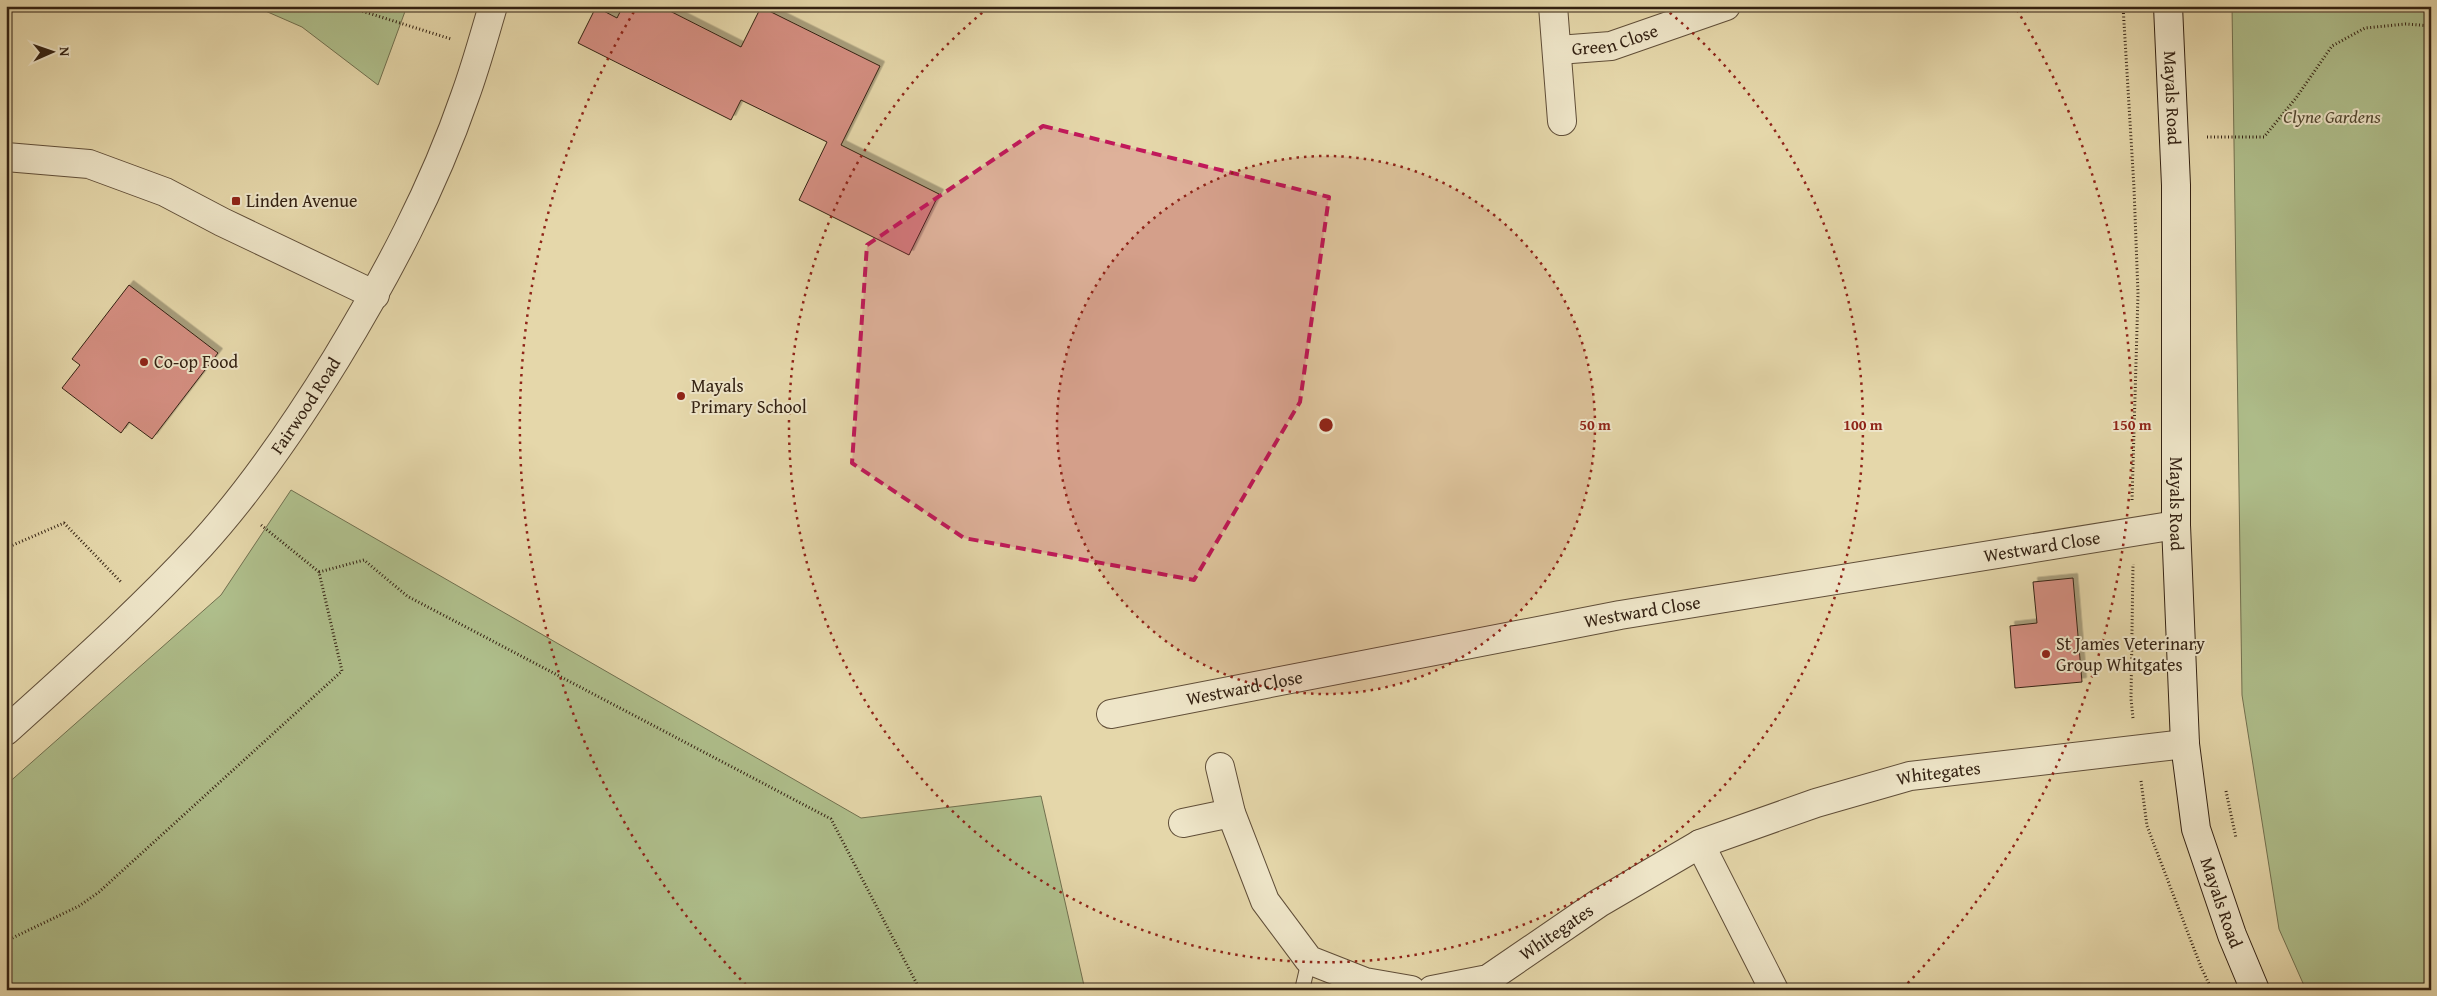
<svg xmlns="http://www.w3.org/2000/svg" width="2437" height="996" font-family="'Gentium Book Plus',serif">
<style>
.green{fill:#afbf8c;stroke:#71704f}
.building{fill:#d58f82;stroke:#332112;filter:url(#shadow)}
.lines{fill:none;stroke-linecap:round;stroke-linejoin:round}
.service-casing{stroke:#604e38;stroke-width:16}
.minor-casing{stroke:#604e38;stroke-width:30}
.tertiary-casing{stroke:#604e38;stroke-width:30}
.secondary-casing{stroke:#332112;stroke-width:30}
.path{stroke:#332112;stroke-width:3;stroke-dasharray:1 2.5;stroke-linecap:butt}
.service{stroke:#eee5c8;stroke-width:14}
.minor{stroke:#eee5c8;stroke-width:28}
.tertiary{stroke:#eee5c8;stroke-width:28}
.secondary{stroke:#eee5c8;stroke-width:28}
.marked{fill:#c2185b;fill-opacity:0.2;stroke:#c2185b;stroke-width:4;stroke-dasharray:10 6;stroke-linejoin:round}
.ring{fill:none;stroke:#8f2418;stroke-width:2.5;stroke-dasharray:2.5 5}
.poi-dot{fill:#8f2418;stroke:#eee5c8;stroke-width:2}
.labels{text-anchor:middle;stroke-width:4;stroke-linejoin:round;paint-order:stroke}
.street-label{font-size:18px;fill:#332112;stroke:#eee5c8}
.park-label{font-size:18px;font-style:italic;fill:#524830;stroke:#eee5c8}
.poi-label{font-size:18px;fill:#332112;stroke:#eee5c8;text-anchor:start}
.centre{fill:#8f2418;stroke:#eee5c8;stroke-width:2.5}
.ring-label{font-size:15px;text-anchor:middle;font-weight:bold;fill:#8f2418;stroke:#eee5c8;stroke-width:4;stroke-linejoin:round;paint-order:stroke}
</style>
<defs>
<filter id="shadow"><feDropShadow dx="4.5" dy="-4.5" stdDeviation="0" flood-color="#0004"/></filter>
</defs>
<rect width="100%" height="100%" fill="#e5d7aa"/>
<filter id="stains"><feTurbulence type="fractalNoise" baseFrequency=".004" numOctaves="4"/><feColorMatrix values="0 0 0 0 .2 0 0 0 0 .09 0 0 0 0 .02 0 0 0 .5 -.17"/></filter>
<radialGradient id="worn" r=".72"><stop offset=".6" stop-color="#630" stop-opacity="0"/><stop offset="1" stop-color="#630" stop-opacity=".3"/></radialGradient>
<g class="green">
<path d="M254 6H407L378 85 302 27Z"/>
<path d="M2232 6H2431V990H2306L2279 929 2242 695Z"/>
<path d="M291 490 861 818 1041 796 1085 990H6V785L221 595Z"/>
</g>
<g class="building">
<path d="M623 6H660L741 47 761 7 880 66 841 145 939 194 909 255 799 200 827 142 741 100 731 120 578 43 596 7 617 18Z"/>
<path d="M129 285 218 353 152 439 129 422 121 433 62 388 80 365 72 359Z"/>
<path d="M2073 578 2082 682 2015 688 2010 626 2037 623 2033 582Z"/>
</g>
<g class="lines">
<defs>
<path id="service" d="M1302 990 1309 960"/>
<g id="minor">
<path d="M1553 6 1562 121"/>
<path id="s1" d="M1558 50 1611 46 1726 6"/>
<path d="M6 157 89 164 165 192 222 222 375 295"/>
<path id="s2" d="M1111 714 1620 615 2176 525"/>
<path d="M1220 767 1231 813 1265 901 1309 960 1365 982 1411 990"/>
<path d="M1183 823 1231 813"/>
<path d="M1700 844 1774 990"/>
<path id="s3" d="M1432 990 1488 979 1599 903 1700 844 1816 803 1910 776 2185 744"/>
</g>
<g id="tertiary">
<path id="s4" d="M6 731C72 671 139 612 200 546 252 489 296 424 336 359 387 275 433 189 465 96 476 66 484 36 493 6"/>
</g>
<g id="secondary">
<path id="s5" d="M2168 6 2176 185V525L2185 744 2196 829 2232 935 2255 990"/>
</g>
</defs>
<use href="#service" class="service-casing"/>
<use href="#minor" class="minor-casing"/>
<use href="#tertiary" class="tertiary-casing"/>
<use href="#secondary" class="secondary-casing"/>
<g class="path">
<path d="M2123 6 2134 188 2138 294 2132 500"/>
<path d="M349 7 451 39"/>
<path d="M2207 137H2264L2296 98 2332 46 2365 28 2406 24 2431 26"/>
<path d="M6 548 64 523 121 582"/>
<path d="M319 572 364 560 407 596 831 819 920 990"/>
<path d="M2133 718 2131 699 2133 564"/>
<path d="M2141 781 2147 826 2201 967 2212 990"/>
<path d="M2226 791 2236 838"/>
<path d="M6 941 79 906 99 892 342 671 319 572 261 525"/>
</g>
<use href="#service" class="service"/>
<use href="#minor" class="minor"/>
<use href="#tertiary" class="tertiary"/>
<use href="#secondary" class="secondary"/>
</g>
<path class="marked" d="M1043 126 1329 197 1300 402 1194 580 964 538 852 463 867 245Z"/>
<circle cx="1326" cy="425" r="269" fill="#8f2418" fill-opacity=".12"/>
<g class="ring">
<circle cx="1326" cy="425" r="269"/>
<path d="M1664 8A537 537 0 1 1 988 8"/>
<path d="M746 985A806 806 0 0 1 635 10M2017 10A806 806 0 0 1 1906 985"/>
</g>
<g class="poi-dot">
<rect x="231" y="196" width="10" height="10" rx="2.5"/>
<circle cx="144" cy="362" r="5"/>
<circle cx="681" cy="396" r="5"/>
<circle cx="2046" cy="654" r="5"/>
</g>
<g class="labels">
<g class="street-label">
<text dy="6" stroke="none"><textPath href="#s1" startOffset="58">Green Close</textPath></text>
<text dy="6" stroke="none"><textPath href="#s5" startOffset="92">Mayals Road</textPath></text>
<text dy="6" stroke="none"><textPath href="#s4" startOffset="444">Fairwood Road</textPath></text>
<text dy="6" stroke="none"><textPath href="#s5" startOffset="498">Mayals Road</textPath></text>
<text dy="6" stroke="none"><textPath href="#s2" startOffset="946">Westward Close</textPath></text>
<text dy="6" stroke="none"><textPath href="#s2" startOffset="541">Westward Close</textPath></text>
<text dy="6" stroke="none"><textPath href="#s2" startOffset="136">Westward Close</textPath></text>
<text dy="6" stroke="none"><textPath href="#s3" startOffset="558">Whitegates</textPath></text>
<text dy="6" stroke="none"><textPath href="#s5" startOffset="902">Mayals Road</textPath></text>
<text dy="6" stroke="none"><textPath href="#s3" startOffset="140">Whitegates</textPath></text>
</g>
<g class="park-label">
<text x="2332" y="123">Clyne Gardens</text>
</g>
<g class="poi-label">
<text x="246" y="207">Linden Avenue</text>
<text x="154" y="368">Co-op Food</text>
<text x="691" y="392">Mayals<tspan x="691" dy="21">Primary School</tspan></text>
<text x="2056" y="650">St James Veterinary<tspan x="2056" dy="21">Group Whitgates</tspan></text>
</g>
</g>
<circle cx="1326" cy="425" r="8" class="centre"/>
<g class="ring-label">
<text x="1595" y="430">50 m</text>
<text x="1863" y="430">100 m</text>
<text x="2132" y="430">150 m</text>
</g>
<rect width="2437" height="996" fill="none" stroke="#e5d7aa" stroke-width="25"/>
<rect x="8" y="8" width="2422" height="981" fill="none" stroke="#332112" stroke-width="2.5"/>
<rect x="12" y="12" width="2412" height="971" fill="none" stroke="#332112"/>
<g transform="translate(52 52) rotate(88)" stroke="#eee5c8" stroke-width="4" paint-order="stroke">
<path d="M0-4L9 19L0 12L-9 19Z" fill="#332112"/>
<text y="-8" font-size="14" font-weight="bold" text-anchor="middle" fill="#332112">N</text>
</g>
<rect width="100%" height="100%" filter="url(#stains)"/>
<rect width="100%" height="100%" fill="url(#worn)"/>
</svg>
